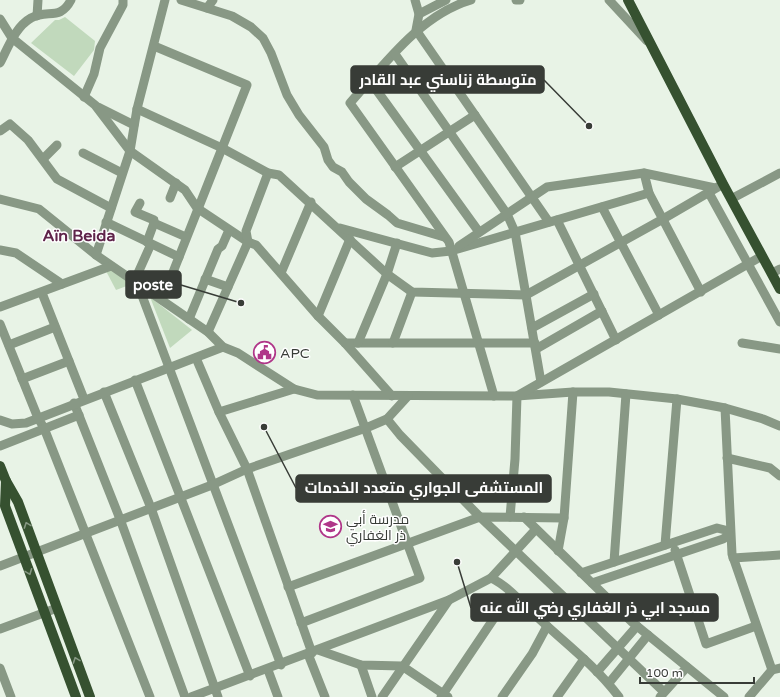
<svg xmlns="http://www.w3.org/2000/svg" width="780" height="697" font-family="'Varela Round',Cairo,sans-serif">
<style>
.green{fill:#c1d9bc}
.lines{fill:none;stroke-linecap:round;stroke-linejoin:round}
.minor{stroke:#889885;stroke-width:9}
.major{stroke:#365130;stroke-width:10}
.oneway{stroke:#869783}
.labels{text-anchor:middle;stroke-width:3;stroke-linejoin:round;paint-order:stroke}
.poi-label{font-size:14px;fill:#383c37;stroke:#fff;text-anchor:start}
.quarter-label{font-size:16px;font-weight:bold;fill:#5f244a;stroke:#fff}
.leader{fill:none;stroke:#383c37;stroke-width:1.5}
.callout-dot{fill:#383c37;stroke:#fff;stroke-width:1.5}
.callout{fill:#383c37;stroke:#383c37;stroke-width:1.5}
.callout-label{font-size:15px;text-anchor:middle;font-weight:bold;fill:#fff}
</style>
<rect width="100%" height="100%" fill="#e8f3e6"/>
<g class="green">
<path d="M65 17 95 41 94 50 74 76 31 43 55 20H59Z"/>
<path d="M111 268 132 284 116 290 106 271Z"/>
<path d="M150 297 192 330 170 348Z"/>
</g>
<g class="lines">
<g class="minor">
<path d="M181 0 232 16 251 27 263 38 271 53 287 95 299 115 324 147 328 160 333 167 342 172 349 182 366 199 388 215 397 223 444 237"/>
<path d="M415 0 419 14 416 30 549 222"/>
<path d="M471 0C420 15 384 65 350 103L449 242 494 396"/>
<path d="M516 0H520"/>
<path d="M609 0 647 41"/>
<path d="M207 8 213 0"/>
<path d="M419 14 446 0"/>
<path d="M37 16 38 0"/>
<path d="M0 19 12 38 95 105 130 151 185 190 197 208 248 242 256 245 318 316 345 343 392 396"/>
<path d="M154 46 247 85 162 300"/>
<path d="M395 54 507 214 515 232 541 382"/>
<path d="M0 63C8 48 15 27 31 18 48 9 60 21 71 0"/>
<path d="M370 81 479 232"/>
<path d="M84 97 94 74 100 48 123 5V0"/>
<path d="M98 107 134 125"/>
<path d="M137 109 222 148 268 173 279 175 387 274 412 292 526 295 663 219 723 184"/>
<path d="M0 131 10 124 28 140 57 179 111 208"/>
<path d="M83 153 122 173"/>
<path d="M43 159 57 145"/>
<path d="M395 167 475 115"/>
<path d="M644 173 649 193 701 292"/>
<path d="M709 193 780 322"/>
<path d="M170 198 176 183"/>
<path d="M0 199 39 209 96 255 208 332 223 347 238 353 294 389 317 395 517 396 573 392H609L677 399 725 408 763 419 780 426"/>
<path d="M731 199 780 173"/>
<path d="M140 203 135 212 154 220V223L186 237"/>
<path d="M602 207 659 315"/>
<path d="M557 220 616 340"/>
<path d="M106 222 179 257"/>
<path d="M340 228 432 253 451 251 649 193"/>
<path d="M147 242 154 223"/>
<path d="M459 246 547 187 644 173 715 188"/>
<path d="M0 250 16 253 62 284"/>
<path d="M96 255 130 151 137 109 165 0"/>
<path d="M281 273 311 202"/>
<path d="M772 273 780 269"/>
<path d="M205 279 228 287"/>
<path d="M134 282 151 244"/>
<path d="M138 285 281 665"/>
<path d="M42 293 84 399"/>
<path d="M0 307 111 266"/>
<path d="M318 316 350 239"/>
<path d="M189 319 218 249 222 246 229 230"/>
<path d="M0 324 38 418 44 428 150 697"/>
<path d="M532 328 594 294"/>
<path d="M208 332 248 242 246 231 268 173"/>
<path d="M345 343H535"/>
<path d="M358 343 387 274 397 243"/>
<path d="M393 343 412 292"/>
<path d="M742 343 780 349"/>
<path d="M9 345 55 327"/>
<path d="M536 349 602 311"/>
<path d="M196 358 219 412 247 469 312 653"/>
<path d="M22 379 69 361"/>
<path d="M135 380 250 676"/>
<path d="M104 392 151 508 218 697"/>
<path d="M74 403 120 519 185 697"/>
<path d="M725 408 732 554 772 670"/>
<path d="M219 412 294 389"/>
<path d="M387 419 400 435 480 517 664 692"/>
<path d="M0 420 12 424 26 423 223 347"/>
<path d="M0 446 79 415"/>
<path d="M727 458 770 468 780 476"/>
<path d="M510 517 515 459 517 396 762 256"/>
<path d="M524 517 632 622 724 697"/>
<path d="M665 545 677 399"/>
<path d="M675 550 706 644 756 626"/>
<path d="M558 551 564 518 573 392"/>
<path d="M733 558 780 555"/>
<path d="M614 562 626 394"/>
<path d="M0 566 212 485 247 469 366 428 387 419 408 396"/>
<path d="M581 573 717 528 725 530 729 535 723 539 592 583"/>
<path d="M491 578C508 586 522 603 536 616 564 642 596 666 619 697"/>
<path d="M288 587 480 517 564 518"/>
<path d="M301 623 420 578 353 395"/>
<path d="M0 629 57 608"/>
<path d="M318 650 361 665 402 666 448 697"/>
<path d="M308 654 325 697"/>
<path d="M361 665 372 697"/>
<path d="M0 668 11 697"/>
<path d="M268 670 278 697"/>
<path d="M597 672 637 626"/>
<path d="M609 683 648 635"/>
<path d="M191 697 449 600 491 578 536 529"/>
<path d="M382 697 449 600"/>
<path d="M441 697 511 593"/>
<path d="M502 697 532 654 547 626"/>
<path d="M557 697 584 659"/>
<path d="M660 697 687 667"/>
<path d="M749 697 772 670 780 668"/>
</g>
<g class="major">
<path d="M628 0 723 184 780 289"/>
<path d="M0 466 6 481 18 502 90 697"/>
<path d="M6 481 5 506 76 697"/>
</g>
</g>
<defs><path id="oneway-chevron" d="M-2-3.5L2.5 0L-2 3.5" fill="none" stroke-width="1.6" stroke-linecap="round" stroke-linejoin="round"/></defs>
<g class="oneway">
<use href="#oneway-chevron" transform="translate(27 525) rotate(-110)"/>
<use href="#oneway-chevron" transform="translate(29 572) rotate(69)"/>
<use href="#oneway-chevron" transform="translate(76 660) rotate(-110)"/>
</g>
<defs>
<symbol id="civic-ring" viewBox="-11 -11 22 22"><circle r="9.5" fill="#fff" stroke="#b03689" stroke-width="1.5"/><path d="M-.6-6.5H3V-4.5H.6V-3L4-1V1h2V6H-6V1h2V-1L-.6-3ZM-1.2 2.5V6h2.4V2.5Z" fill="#b03689"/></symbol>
<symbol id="school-ring" viewBox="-11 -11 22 22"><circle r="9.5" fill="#fff" stroke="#b03689" stroke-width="1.5"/><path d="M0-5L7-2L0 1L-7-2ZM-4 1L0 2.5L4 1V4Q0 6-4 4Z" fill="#b03689"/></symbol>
</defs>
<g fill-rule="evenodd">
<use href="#civic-ring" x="252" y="340" width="25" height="25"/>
<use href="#school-ring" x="318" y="514" width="25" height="25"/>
</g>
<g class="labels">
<g class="poi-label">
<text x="280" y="358">APC</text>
<text x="346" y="524">مدرسة أبي<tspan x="346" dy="16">ذر الغفاري</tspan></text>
</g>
<g class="quarter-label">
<text x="79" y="241">Aïn Beida</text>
</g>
</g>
<path class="leader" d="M589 126L544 80M241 303L181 285M264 427L296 488M457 562L471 608"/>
<g class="callout-dot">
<circle cx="589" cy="126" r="4"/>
<circle cx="241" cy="303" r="4"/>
<circle cx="264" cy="427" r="4"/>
<circle cx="457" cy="562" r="4"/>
</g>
<g class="callout">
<rect x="351" y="66" width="193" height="27" rx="4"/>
<rect x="126" y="271" width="55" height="27" rx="4"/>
<rect x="296" y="475" width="255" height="27" rx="4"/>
<rect x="471" y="594" width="247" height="27" rx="4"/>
</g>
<g class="callout-label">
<text x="448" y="85">متوسطة زناسني عبد القادر</text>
<text x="153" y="290">poste</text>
<text x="424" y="493">المستشفى الجواري متعدد الخدمات</text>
<text x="595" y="613">مسجد ابي ذر الغفاري رضي الله عنه</text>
</g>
<path d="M640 677v6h114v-6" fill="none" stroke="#383c37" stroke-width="2"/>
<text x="646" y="677" font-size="12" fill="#383c37" stroke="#ffffff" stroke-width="3" paint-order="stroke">100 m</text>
</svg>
